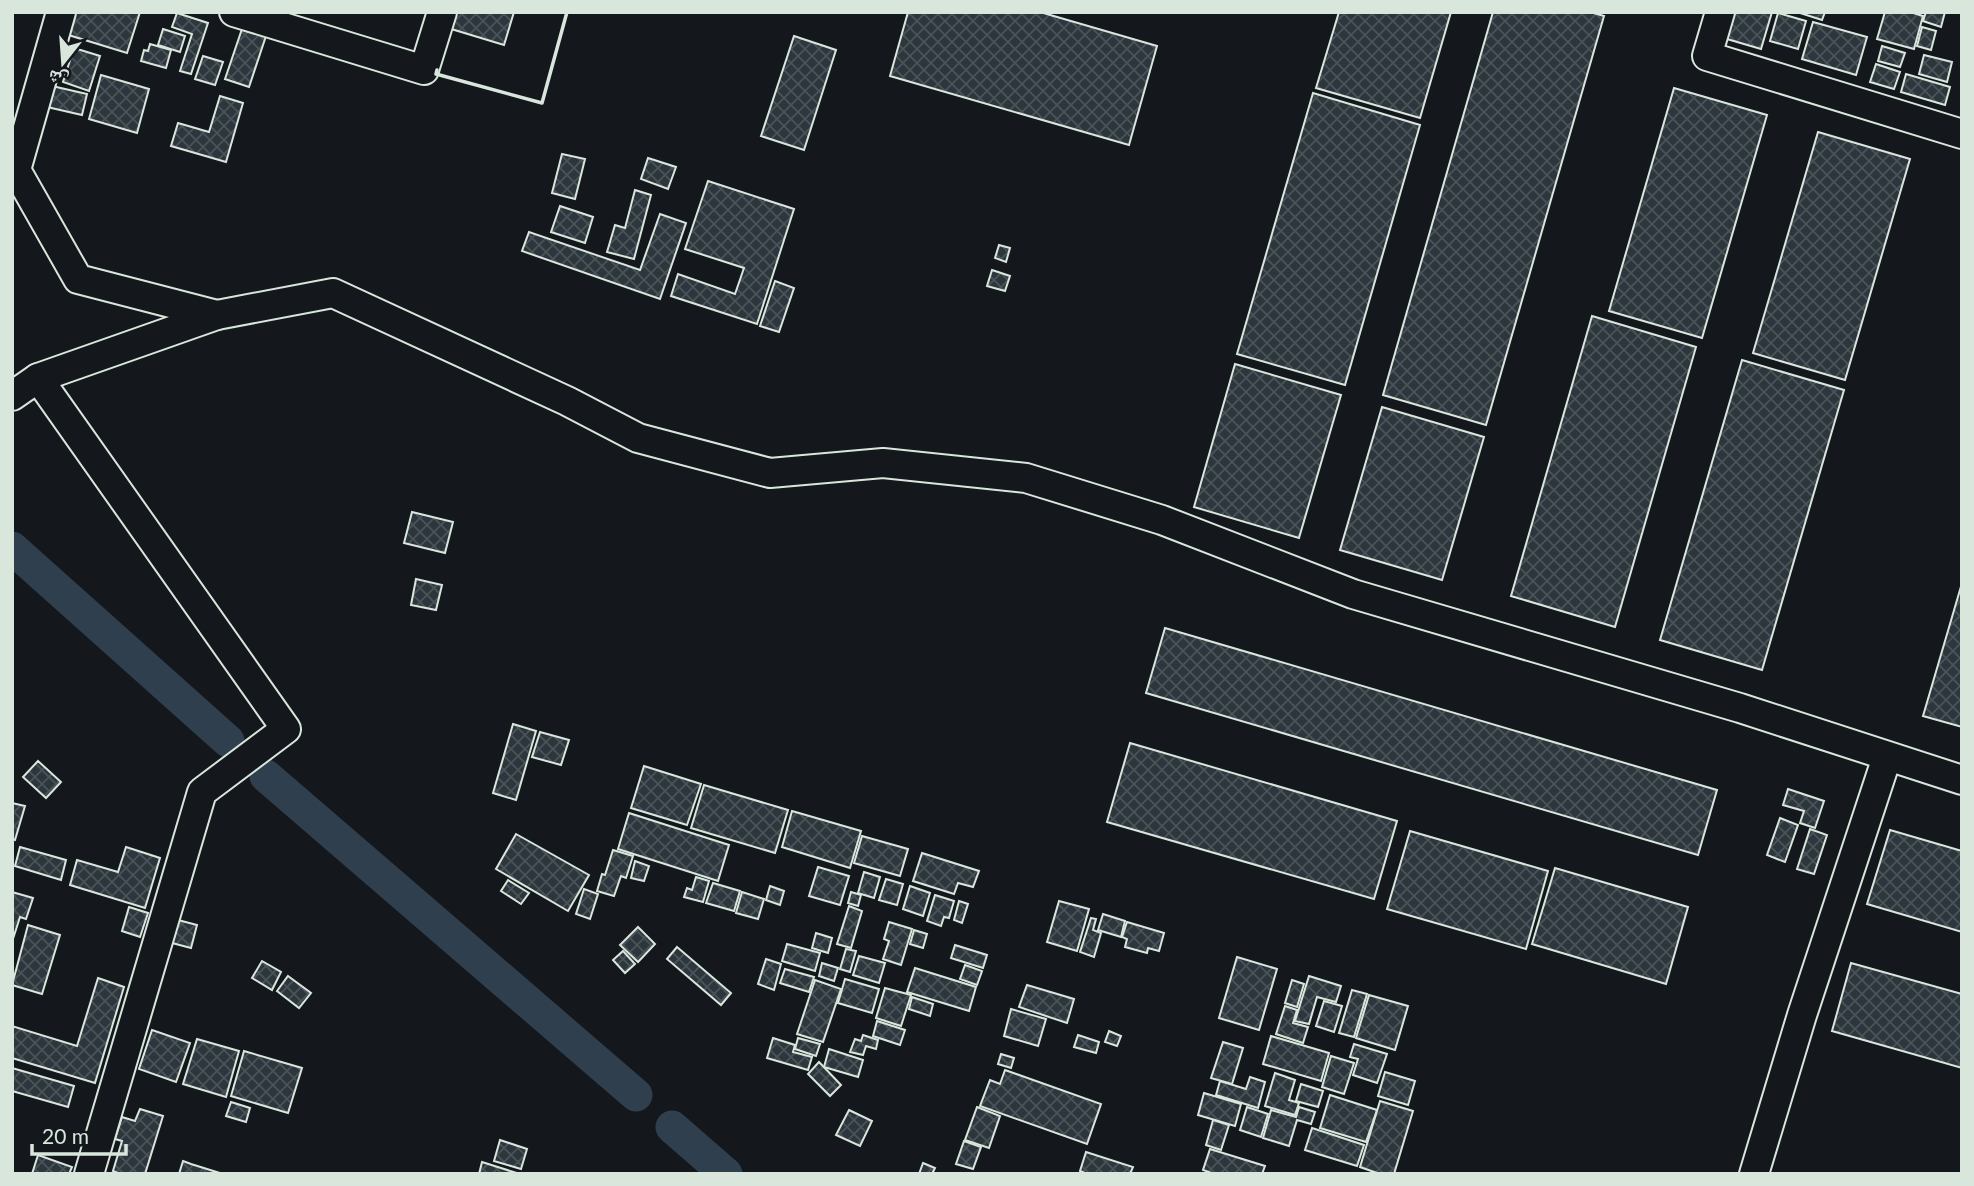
<svg xmlns="http://www.w3.org/2000/svg" width="1974" height="1186" font-family="Lato,'Noto Naskh Arabic',sans-serif">
<style>
.lines{fill:none;stroke-linecap:round;stroke-linejoin:round}
.canal{stroke:#2f3f4d;stroke-width:33}
.building{fill:url(#building-cross-hatch);stroke:#d8e6dc;stroke-width:2}
.minor-casing{stroke:#d8e6dc;stroke-width:32}
.minor{stroke:#14181c;stroke-width:28}
.wall{stroke:#d8e6dc;stroke-width:3.5}
</style>
<defs>
<pattern id="building-cross-hatch" width="8" height="8" patternUnits="userSpaceOnUse" patternTransform="scale(1.75)"><rect width="8" height="8" fill="#2c363c"/><path d="M0 0l8 8M0 8l8-8" fill="none" stroke="#4a5358"/></pattern>
</defs>
<rect width="100%" height="100%" fill="#14181c"/>
<g class="lines">
<g class="canal">
<path d="M12 548 228 741"/>
<path d="M266 776 636 1095"/>
<path d="M672 1127 726 1174"/>
</g>
</g>
<g class="building">
<path d="M69 12H140L127 53 62 33Z"/>
<path d="M453 12H514L504 45 448 28Z"/>
<path d="M908 12H1040L1157 46 1129 145 890 76Z"/>
<path d="M1339 12H1451L1420 118 1316 88Z"/>
<path d="M1493 12H1590L1604 16 1486 425 1383 395Z"/>
<path d="M1735 12H1772L1761 49 1727 39Z"/>
<path d="M1797 12H1825L1822 20Z"/>
<path d="M1885 12H1910L1923 16 1914 49 1877 39Z"/>
<path d="M1926 12H1945L1941 27 1923 21Z"/>
<path d="M177 13 208 23 191 74 180 71 192 34 172 27Z"/>
<path d="M1778 13 1806 21 1798 49 1770 41Z"/>
<path d="M1813 22 1867 37 1856 75 1802 59Z"/>
<path d="M243 26 267 33 249 87 225 79Z"/>
<path d="M1922 27 1936 31 1931 50 1917 46Z"/>
<path d="M163 29 185 36 180 52 158 45Z"/>
<path d="M794 36 836 50 804 150 761 136Z"/>
<path d="M150 44 171 50 166 68 141 61 144 50 148 51Z"/>
<path d="M1882 46 1905 53 1900 67 1878 61Z"/>
<path d="M74 48 100 56 89 91 63 82Z"/>
<path d="M1924 55 1952 62 1947 82 1919 74Z"/>
<path d="M203 56 223 62 215 85 195 79Z"/>
<path d="M1876 64 1900 72 1894 89 1870 82Z"/>
<path d="M1906 74 1950 87 1945 105 1901 92Z"/>
<path d="M101 75 149 89 137 133 89 119Z"/>
<path d="M52 86 87 94 82 115 47 107Z"/>
<path d="M1674 88 1767 115 1702 338 1609 311Z"/>
<path d="M1313 93 1420 125 1345 385 1237 354Z"/>
<path d="M220 96 243 103 226 162 171 146 178 123 209 132Z"/>
<path d="M1818 132 1910 159 1845 380 1753 353Z"/>
<path d="M562 154 585 159 575 199 552 193Z"/>
<path d="M648 158 676 167 668 189 641 179Z"/>
<path d="M708 181 794 209 757 324 671 296 678 274 735 294 744 268 685 249Z"/>
<path d="M635 190 651 195 634 259 607 252 615 225 625 228Z"/>
<path d="M560 206 593 217 585 243 551 232Z"/>
<path d="M660 214 686 223 660 299 522 251 529 232 640 270Z"/>
<path d="M999 245 1010 248 1006 262 995 258Z"/>
<path d="M992 270 1010 276 1005 291 987 286Z"/>
<path d="M775 281 794 288 779 332 760 326Z"/>
<path d="M1592 316 1696 347 1615 627 1511 596Z"/>
<path d="M1742 360 1844 390 1762 670 1660 640Z"/>
<path d="M1235 364 1341 395 1299 538 1194 507Z"/>
<path d="M1382 407 1484 437 1442 580 1340 550Z"/>
<path d="M412 512 453 522 445 553 404 543Z"/>
<path d="M416 579 442 585 436 610 411 605Z"/>
<path d="M1962 583V727L1923 716Z"/>
<path d="M1165 628 1717 790 1698 855 1146 693Z"/>
<path d="M513 724 536 731 516 800 493 793Z"/>
<path d="M540 732 569 740 561 765 532 757Z"/>
<path d="M1130 743 1397 821 1374 899 1107 822Z"/>
<path d="M38 761 61 782 46 798 23 777Z"/>
<path d="M644 766 701 784 687 825 631 808Z"/>
<path d="M704 785 788 810 775 853 691 828Z"/>
<path d="M1788 789 1824 801 1815 828 1800 823 1804 811 1783 805Z"/>
<path d="M12 803 25 806 15 840 12 839Z"/>
<path d="M792 811 861 831 850 868 782 847Z"/>
<path d="M629 813 729 845 718 881 618 849Z"/>
<path d="M1780 818 1798 825 1785 862 1767 855Z"/>
<path d="M1810 829 1827 835 1814 874 1797 869Z"/>
<path d="M1890 830 1962 851V932L1867 904Z"/>
<path d="M1410 831 1548 871 1526 949 1387 909Z"/>
<path d="M516 834 589 875 568 911 496 869Z"/>
<path d="M862 836 908 849 900 876 854 863Z"/>
<path d="M20 847 66 860 61 880 15 866Z"/>
<path d="M126 847 160 858 145 908 70 885 77 860 118 872Z"/>
<path d="M613 850 633 856 626 878 621 876 614 896 597 891 602 874 605 875Z"/>
<path d="M922 853 979 871 973 887 958 883 954 894 913 881Z"/>
<path d="M635 861 649 866 644 881 631 878Z"/>
<path d="M818 867 849 876 840 905 809 896Z"/>
<path d="M1555 868 1688 907 1666 984 1532 944Z"/>
<path d="M864 872 880 877 874 898 858 893Z"/>
<path d="M696 877 709 881 703 902 684 897 687 888 692 890Z"/>
<path d="M886 879 903 884 897 905 879 900Z"/>
<path d="M508 880 529 893 521 904 501 891Z"/>
<path d="M713 883 740 891 734 911 706 903Z"/>
<path d="M770 886 784 891 780 905 766 900Z"/>
<path d="M910 886 930 893 923 916 903 909Z"/>
<path d="M584 889 598 894 590 919 576 914Z"/>
<path d="M12 892 33 898 26 919 20 917 12 942Z"/>
<path d="M742 892 764 899 758 919 736 913Z"/>
<path d="M851 892 861 895 858 906 848 903Z"/>
<path d="M935 895 954 901 949 918 944 917 941 926 927 921Z"/>
<path d="M959 901 968 904 962 923 954 920Z"/>
<path d="M1059 901 1089 909 1077 951 1047 942Z"/>
<path d="M849 906 862 911 851 948 837 944Z"/>
<path d="M129 907 148 913 140 937 122 931Z"/>
<path d="M1103 914 1125 921 1121 937 1098 930Z"/>
<path d="M1091 918 1096 919 1093 930 1101 933 1094 957 1080 952Z"/>
<path d="M178 920 197 925 191 948 172 943Z"/>
<path d="M889 922 912 929 901 965 883 959 889 941 884 939Z"/>
<path d="M1127 922 1164 933 1159 951 1148 948 1147 953 1125 947 1127 939 1122 937Z"/>
<path d="M28 925 60 935 42 994 12 985Z"/>
<path d="M638 927 655 944 638 962 620 945Z"/>
<path d="M914 930 927 934 923 948 910 944Z"/>
<path d="M816 933 832 938 828 953 812 948Z"/>
<path d="M787 944 820 953 815 971 782 961Z"/>
<path d="M955 945 987 955 983 968 951 958Z"/>
<path d="M677 947 731 993 721 1005 667 959Z"/>
<path d="M846 949 856 951 850 972 840 969Z"/>
<path d="M623 951 635 964 625 973 613 960Z"/>
<path d="M859 956 885 963 879 983 853 975Z"/>
<path d="M1237 957 1277 969 1259 1030 1219 1018Z"/>
<path d="M766 959 781 964 774 990 758 984Z"/>
<path d="M262 961 281 972 272 990 252 978Z"/>
<path d="M822 963 838 968 834 981 819 976Z"/>
<path d="M1851 963 1962 994V1068L1832 1031Z"/>
<path d="M965 965 982 971 977 985 960 979Z"/>
<path d="M915 968 976 987 969 1011 907 992Z"/>
<path d="M785 969 814 977 809 992 780 983Z"/>
<path d="M288 976 311 993 299 1008 277 991Z"/>
<path d="M1309 976 1341 986 1336 1002 1317 997 1309 1024 1295 1021Z"/>
<path d="M98 978 124 987 95 1083 12 1058V1026L77 1046Z"/>
<path d="M845 979 879 989 872 1013 838 1003Z"/>
<path d="M815 980 841 989 823 1042 797 1034Z"/>
<path d="M1292 980 1304 984 1297 1007 1285 1003Z"/>
<path d="M1027 985 1074 999 1067 1023 1019 1007Z"/>
<path d="M885 988 911 995 901 1026 876 1018Z"/>
<path d="M1352 990 1367 994 1354 1037 1339 1033Z"/>
<path d="M1369 995 1408 1006 1395 1050 1356 1038Z"/>
<path d="M912 997 933 1004 930 1016 909 1009Z"/>
<path d="M1324 1001 1342 1006 1334 1032 1316 1026Z"/>
<path d="M1285 1006 1297 1010 1293 1023 1308 1027 1303 1043 1276 1034Z"/>
<path d="M1011 1009 1046 1019 1038 1046 1004 1036Z"/>
<path d="M877 1021 905 1030 900 1045 873 1036Z"/>
<path d="M152 1030 190 1043 176 1082 139 1069Z"/>
<path d="M1109 1031 1121 1036 1117 1046 1105 1042Z"/>
<path d="M863 1035 878 1040 876 1049 866 1046 863 1055 850 1052 855 1039 861 1041Z"/>
<path d="M1078 1035 1099 1042 1096 1053 1074 1047Z"/>
<path d="M1271 1036 1329 1053 1321 1081 1263 1064Z"/>
<path d="M773 1038 795 1045 793 1052 812 1057 808 1070 767 1058Z"/>
<path d="M798 1038 820 1044 816 1056 795 1049Z"/>
<path d="M197 1039 239 1051 226 1097 183 1084Z"/>
<path d="M1223 1042 1243 1048 1232 1084 1211 1078Z"/>
<path d="M1354 1044 1387 1054 1377 1083 1353 1075 1358 1059 1350 1057Z"/>
<path d="M829 1049 863 1060 858 1077 824 1067Z"/>
<path d="M244 1051 302 1068 288 1113 231 1096Z"/>
<path d="M1001 1054 1014 1058 1011 1068 998 1064Z"/>
<path d="M1331 1056 1354 1063 1344 1094 1322 1087Z"/>
<path d="M819 1062 841 1085 830 1096 808 1074Z"/>
<path d="M12 1068 74 1086 68 1107 12 1091Z"/>
<path d="M1005 1070 1101 1104 1087 1144 980 1106 990 1080 1000 1084Z"/>
<path d="M1385 1072 1415 1081 1408 1105 1378 1096Z"/>
<path d="M1275 1073 1295 1080 1289 1100 1299 1103 1295 1115 1265 1106Z"/>
<path d="M1250 1077 1265 1082 1258 1108 1216 1095 1220 1081 1246 1089Z"/>
<path d="M1301 1084 1323 1091 1318 1107 1296 1101Z"/>
<path d="M1204 1093 1241 1104 1235 1126 1198 1115Z"/>
<path d="M1330 1095 1377 1110 1366 1142 1320 1128Z"/>
<path d="M1380 1101 1413 1111 1394 1174H1380L1360 1167Z"/>
<path d="M231 1102 250 1108 246 1122 226 1116Z"/>
<path d="M977 1107 1000 1116 989 1148 965 1140Z"/>
<path d="M1247 1107 1268 1114 1261 1137 1240 1130Z"/>
<path d="M1299 1107 1315 1112 1311 1124 1297 1120 1289 1146 1263 1138 1271 1110 1296 1117Z"/>
<path d="M140 1109 163 1116 145 1174H120L113 1171 122 1141 115 1139 122 1117 135 1121Z"/>
<path d="M849 1110 872 1121 860 1146 836 1135Z"/>
<path d="M1213 1120 1229 1125 1221 1150 1206 1145Z"/>
<path d="M1312 1128 1364 1145 1357 1166 1305 1150Z"/>
<path d="M500 1140 527 1149 521 1169 494 1161Z"/>
<path d="M964 1141 981 1147 973 1169 956 1164Z"/>
<path d="M1210 1149 1265 1166 1262 1174H1214L1203 1170Z"/>
<path d="M1086 1152 1133 1167 1130 1174H1087L1080 1171Z"/>
<path d="M38 1155 72 1167 69 1174H32Z"/>
<path d="M183 1161 191 1164 223 1174H179Z"/>
<path d="M482 1162 520 1174H479Z"/>
<path d="M923 1163 935 1168 932 1174H919Z"/>
</g>
<g class="lines">
<defs>
<g id="minor">
<path d="M61 12 16 170 78 279 217 315"/>
<path d="M234 12 424 70 442 12"/>
<path d="M1720 12 1707 56 1962 134"/>
<path d="M38 378 286 729 202 792 89 1174"/>
<path d="M12 396 38 378 217 315 333 293 567 401 638 438 770 473 883 463 1026 478 1162 520 1353 594 1740 708 1962 780"/>
<path d="M1754 1174 1802 1015 1887 757"/>
</g>
</defs>
<use href="#minor" class="minor-casing"/>
<use href="#minor" class="minor"/>
<path class="wall" d="M437 70 436 74 542 103 567 12"/>
</g>
<rect width="1974" height="1186" fill="none" stroke="#d8e6dc" stroke-width="28"/>
<g transform="translate(63 63) rotate(197)" stroke="#14181c" stroke-width="5" paint-order="stroke">
<path d="M0-5L12 26L0 18L-12 26Z" fill="#d8e6dc"/>
<text y="-10" font-size="19" font-weight="bold" text-anchor="middle" fill="#d8e6dc">ش</text>
</g>
<path d="M32 1144v10h94v-10" fill="none" stroke="#d8e6dc" stroke-width="3.5"/>
<text x="42" y="1144" font-size="21" fill="#d8e6dc" stroke="#14181c" stroke-width="5" paint-order="stroke">20 m</text>
</svg>
